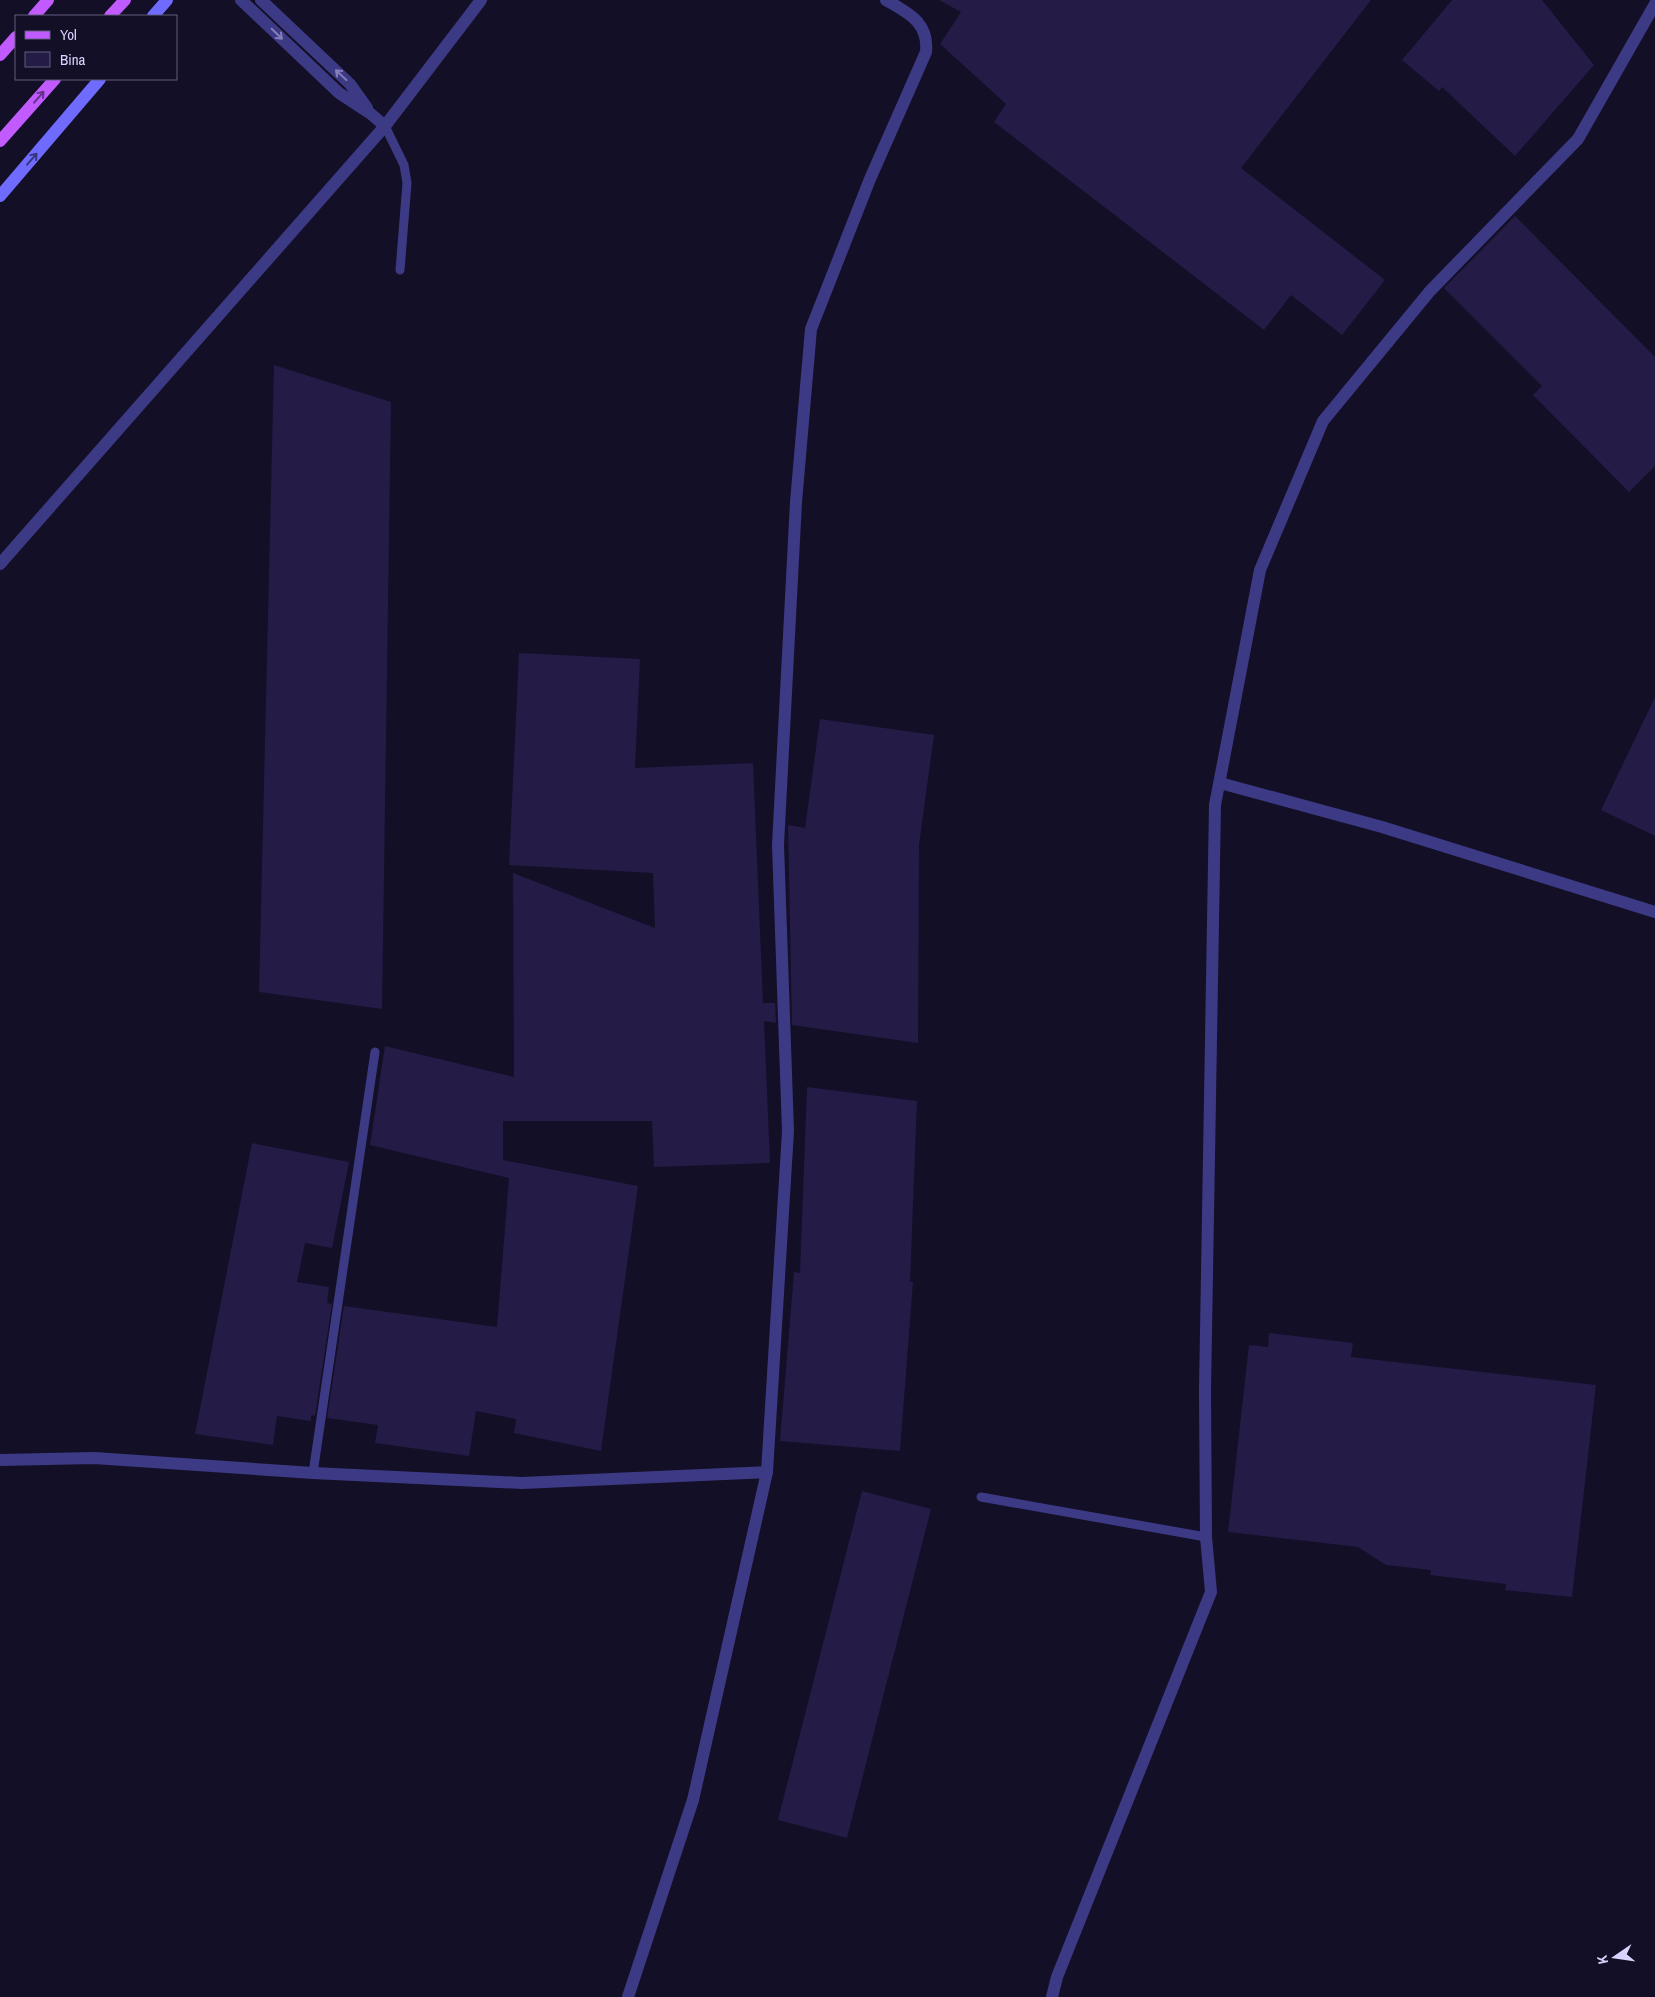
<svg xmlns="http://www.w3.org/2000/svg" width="1655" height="1997" font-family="'Archivo Narrow',sans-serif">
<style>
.building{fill:#241b47}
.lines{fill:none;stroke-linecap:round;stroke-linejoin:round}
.lane{stroke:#3d3a85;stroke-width:9}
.street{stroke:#3d3a85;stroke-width:12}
.secondary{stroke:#6f6bff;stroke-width:12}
.primary{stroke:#c25bff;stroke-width:12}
.oneway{stroke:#837fbc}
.oneway2{stroke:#623188}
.oneway3{stroke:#38347d}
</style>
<rect width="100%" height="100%" fill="#130f26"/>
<g class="building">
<path d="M939 0H1371L1241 168 1385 280 1342 335 1291 295 1264 330 994 122 1006 104 940 44 961 12Z"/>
<path d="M1452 0H1542L1594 65 1515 156 1442 87 1439 91 1402 60Z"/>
<path d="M1515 216 1655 357V466L1629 492 1533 395 1542 386 1444 288Z"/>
<path d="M274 365 391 402 382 1009 259 992Z"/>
<path d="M519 653 640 659 635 768 753 763 763 1003H775L776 1023 764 1021 770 1163 654 1167 652 1121H503V1160L638 1186 601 1451 514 1433 516 1419 476 1411 469 1456 375 1443 378 1425 327 1418 344 1306 497 1327 509 1178 370 1145 385 1046 514 1077 513 873 655 928 653 873 509 865Z"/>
<path d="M1655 697V836L1601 810Z"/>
<path d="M820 719 934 735 919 845 918 1043 792 1025 788 825 805 828Z"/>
<path d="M807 1087 917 1101 910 1282H913L900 1451 780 1441 794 1272 800 1273Z"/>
<path d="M252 1143 349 1162 332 1248 305 1243 297 1282 329 1287 327 1303 332 1304 315 1416 311 1415V1421L277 1416 273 1445 195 1434Z"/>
<path d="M1269 1333 1353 1343 1351 1357 1596 1385 1572 1597 1505 1590 1506 1584 1430 1575 1431 1570 1386 1565 1358 1547 1228 1532 1249 1345 1268 1347Z"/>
<path d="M862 1491 931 1509 847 1838 778 1820Z"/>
</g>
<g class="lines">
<g class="lane">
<path d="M385 126 404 165 407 183 400 270"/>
<path d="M313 1473 375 1052"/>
<path d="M981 1497 1206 1537"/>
</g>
<g class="street">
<path d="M261 0 350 84 367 108"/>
<path d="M385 126 481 0"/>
<path d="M0 564 385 126 371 114 339 93 241 0"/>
<path d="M1220 783 1382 827 1655 912"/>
<path d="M0 1460 94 1458 313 1473 522 1483 767 1472"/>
<path d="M628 1997 693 1800 767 1472 788 1131 778 845 796 502 811 329 870 179 926 52C929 22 908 13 886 0"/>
<path d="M1052 1997 1057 1977 1211 1592 1206 1537 1205 1390 1215 805 1260 570 1323 421 1430 291 1578 139 1655 4"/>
</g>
<g class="secondary">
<path d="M153 16 167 0"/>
<path d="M0 196 100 79"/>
</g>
<g class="primary">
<path d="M34 16 48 0"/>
<path d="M110 16 125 0"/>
<path d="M0 55 16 37"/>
<path d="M0 141 55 79"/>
</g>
</g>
<defs><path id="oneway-shaft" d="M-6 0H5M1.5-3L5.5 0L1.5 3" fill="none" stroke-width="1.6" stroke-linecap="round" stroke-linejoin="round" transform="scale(1.25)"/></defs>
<g class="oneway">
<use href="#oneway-shaft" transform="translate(277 34) rotate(44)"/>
<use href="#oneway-shaft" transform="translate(341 75) rotate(-137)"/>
</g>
<use class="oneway2" href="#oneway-shaft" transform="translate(39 97) rotate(-49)"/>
<use class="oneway3" href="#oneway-shaft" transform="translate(32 159) rotate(-49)"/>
<rect x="15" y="15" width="162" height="65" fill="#130f26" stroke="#625e7d"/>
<rect x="25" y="31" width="25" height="8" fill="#c25bff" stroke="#625e7d"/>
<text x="60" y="40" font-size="15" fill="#d9d4ff">Yol</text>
<rect x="25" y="52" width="25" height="15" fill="#241b47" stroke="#625e7d"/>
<text x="60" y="65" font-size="15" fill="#d9d4ff">Bina</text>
<g transform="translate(1615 1957) rotate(257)" stroke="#130f26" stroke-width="4" paint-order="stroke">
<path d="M0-4L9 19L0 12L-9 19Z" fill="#d9d4ff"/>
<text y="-8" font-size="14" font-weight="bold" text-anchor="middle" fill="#d9d4ff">K</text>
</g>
</svg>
